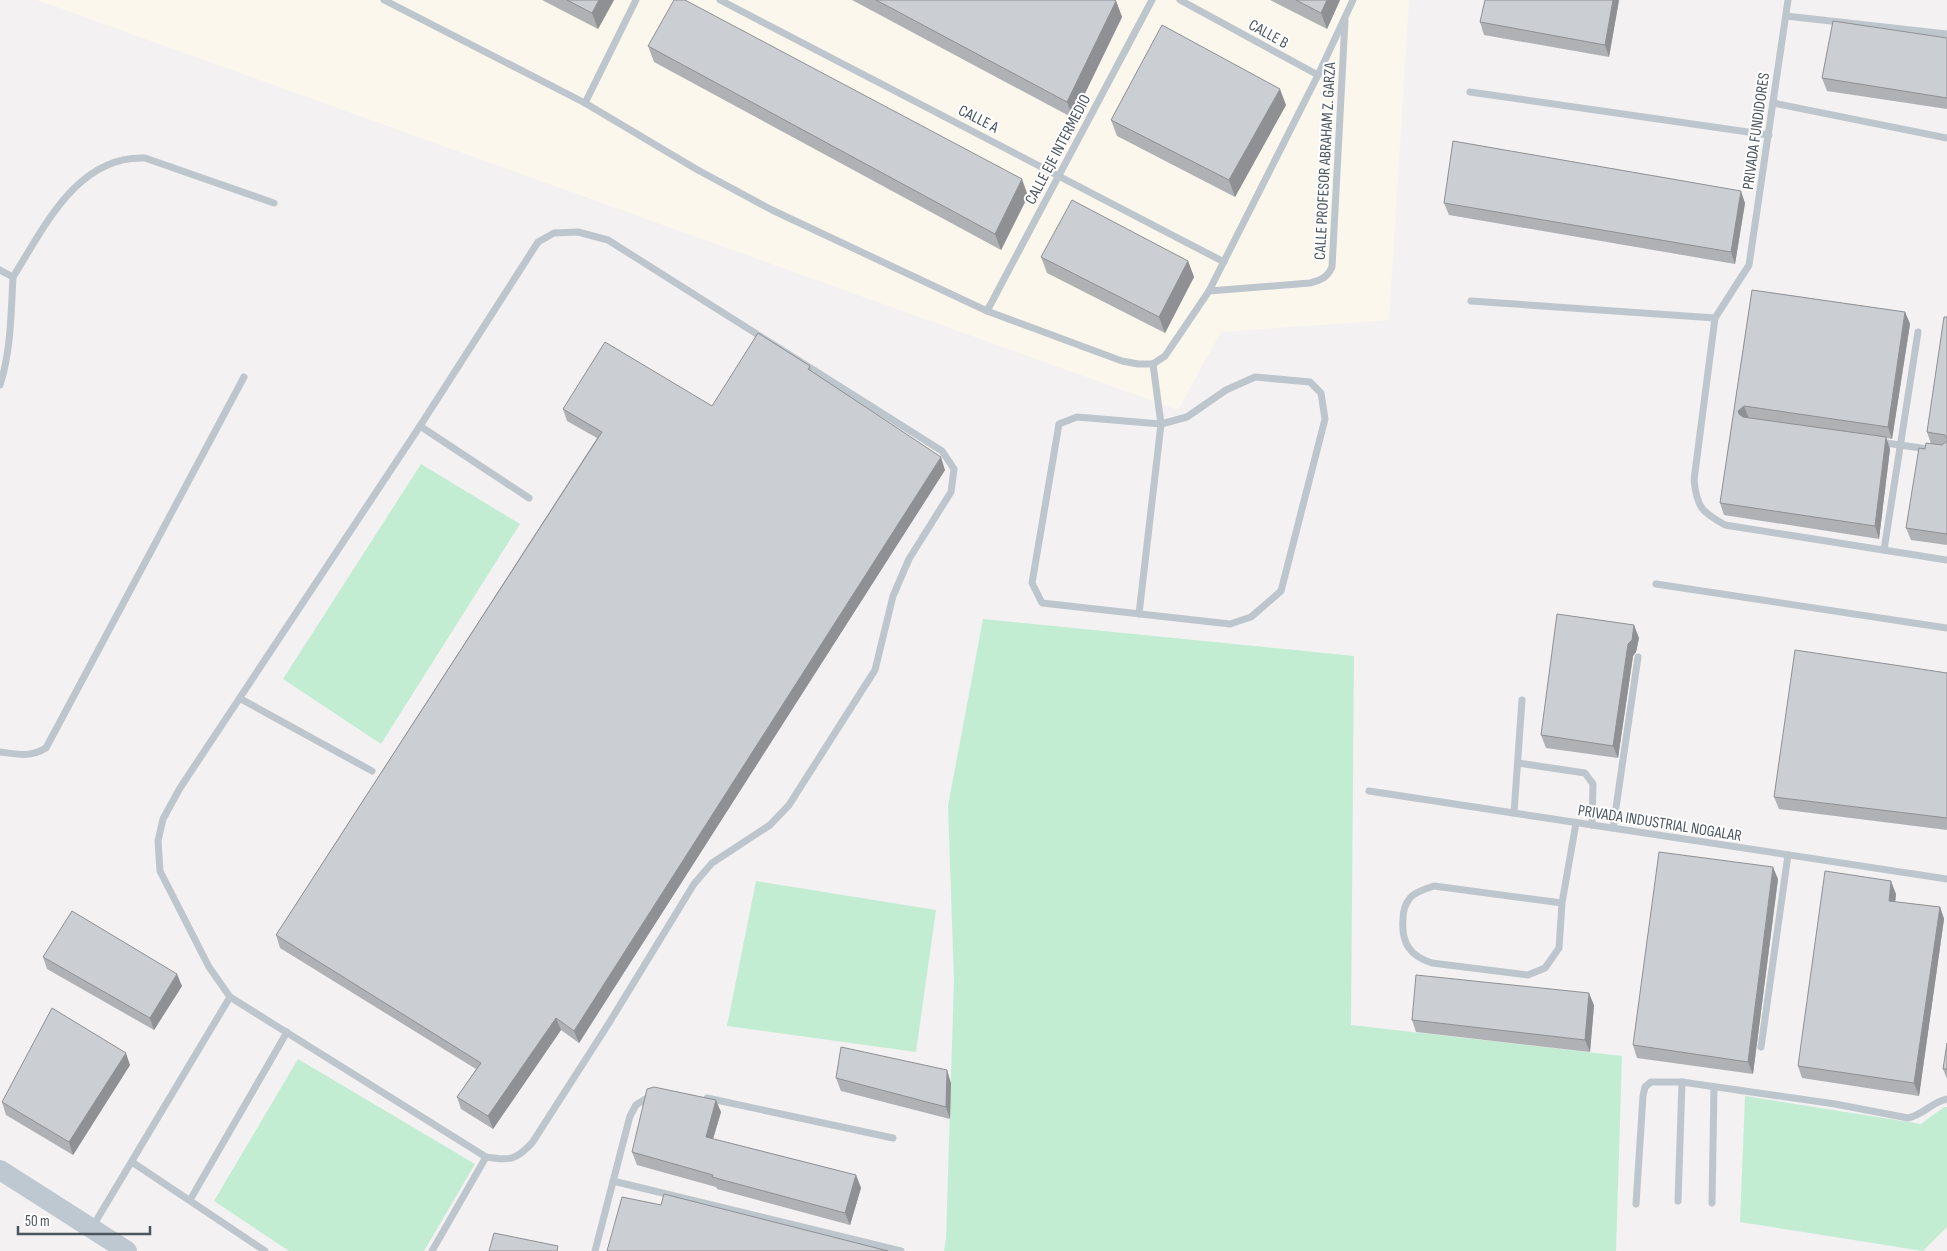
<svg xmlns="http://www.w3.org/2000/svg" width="1947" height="1251" font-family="'Sofia Sans Condensed',sans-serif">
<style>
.commercial{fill:#fcf7ed}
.green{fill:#c3edd3}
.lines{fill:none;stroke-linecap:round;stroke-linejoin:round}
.lane{stroke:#bec6cd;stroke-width:7}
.secondary{stroke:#bec8d1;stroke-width:20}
.wall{fill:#afb1b5}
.shaded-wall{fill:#8e9094}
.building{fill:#cbced3;stroke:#8e9094}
.labels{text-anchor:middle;stroke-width:4;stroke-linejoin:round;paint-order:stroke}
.street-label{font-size:16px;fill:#4a555e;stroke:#fff}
</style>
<rect width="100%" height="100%" fill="#f3f1f1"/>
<path class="commercial" d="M37 0H1409L1389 320 1221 332 1178 410Z"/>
<g class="green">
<path d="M421 464 520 524 381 744 283 679Z"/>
<path d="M983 619 1354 656 1351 1025 1622 1056 1616 1251H944L946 1239 954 980 948 806Z"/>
<path d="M756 881 936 910 916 1052 727 1026Z"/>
<path d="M298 1059 475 1164 424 1251H289L214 1201Z"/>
<path d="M1745 1096 1921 1124 1944 1107H1947V1227L1923 1251 1740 1222Z"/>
</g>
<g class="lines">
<g class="lane">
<path d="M384 0 585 103 696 169 772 210 987 311 1122 361 1138 364H1153"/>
<path d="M720 0 1224 262"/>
<path d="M1180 0 1318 75"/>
<path d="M1786 16 1947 34"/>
<path d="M1470 92 1769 135"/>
<path d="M585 103 636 0"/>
<path d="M1773 103 1947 138"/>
<path d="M578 232 608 240 942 451 954 469 951 492 909 559 893 596 875 670 789 805 770 825 712 863 694 884 609 1023 532 1143C516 1160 510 1161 486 1157L230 997 209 967 160 871 158 841 163 819 180 788 420 426 538 242 554 233Z"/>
<path d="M0 270 13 277C11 313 11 351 0 385"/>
<path d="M13 277C44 228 77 155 145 158L274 203"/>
<path d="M1209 291 1310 283C1321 280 1327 278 1332 267L1345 21"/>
<path d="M1471 301 1715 318 1749 265 1788 0"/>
<path d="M987 311 1152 0"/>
<path d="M1715 318 1694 480C1697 508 1702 512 1725 525L1947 560"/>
<path d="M1153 364 1165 356 1209 291 1318 75 1353 0"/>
<path d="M1255 377 1310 382 1321 393 1325 419 1281 591 1251 617 1230 624 1042 603 1032 583 1059 424 1077 417 1161 424 1187 417 1226 390Z"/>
<path d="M420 426 529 498"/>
<path d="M1879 442 1928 449"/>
<path d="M1884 550 1918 332"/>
<path d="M1656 584 1947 628"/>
<path d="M1139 614 1161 424 1153 364"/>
<path d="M241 699 372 771"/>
<path d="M0 752C18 754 29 758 46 748L244 377"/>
<path d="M1518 763 1585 773 1593 784 1592 825"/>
<path d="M1369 791 1947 879"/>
<path d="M1514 813 1522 700"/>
<path d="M1613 828 1638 657"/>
<path d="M1562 903 1434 886C1426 889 1416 891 1410 898 1405 904 1403 912 1403 919 1401 943 1410 956 1432 963L1528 975 1545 968 1559 948 1562 903 1576 823"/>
<path d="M1761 1047 1788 855"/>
<path d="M707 1098 893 1138"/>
<path d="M132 1162 265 1251"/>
<path d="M613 1181 901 1251"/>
<path d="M190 1200 287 1032"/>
<path d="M1678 1201 1682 1082"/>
<path d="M1712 1203 1714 1087"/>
<path d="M1636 1204 1643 1096 1645 1087 1651 1082H1682L1835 1104 1908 1118C1923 1115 1932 1102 1947 1099"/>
<path d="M93 1226 230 997"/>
<path d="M432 1251 486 1157"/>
<path d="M595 1251 630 1116 636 1105 652 1095"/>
</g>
<path class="secondary" d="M0 1170 127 1251"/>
</g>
<g class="wall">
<path d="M542 0H614L598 29Z"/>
<path d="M852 0H1114L1116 1 1122 17 1073 118Z"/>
<path d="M1270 0H1340L1327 29Z"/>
<path d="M1485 0H1619L1609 57 1484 35 1480 22Z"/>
<path d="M1947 38V109L1827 91 1822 78Z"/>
<path d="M648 46 1028 196 1001 250 654 62Z"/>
<path d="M1286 105 1235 197 1117 136 1111 120Z"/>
<path d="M1444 203H1745L1735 264 1449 215Z"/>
<path d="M1041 257 1188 261 1194 277 1165 333 1047 273Z"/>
<path d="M1752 290 1905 312 1910 324 1892 439 1886 438 1890 449 1879 539 1724 515 1720 503Z"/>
<path d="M1947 317V545L1911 540 1906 528 1925 449 1931 444 1927 432Z"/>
<path d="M810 366 812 372 945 470 579 1043 561 1030 493 1129 461 1109 457 1097 476 1069 280 948 276 935 597 438 567 421 563 409 712 406Z"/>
<path d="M1639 638 1636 652 1633 656 1618 758 1546 748 1541 735Z"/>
<path d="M1947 673V830L1779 809 1774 797Z"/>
<path d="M1778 879 1753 1074 1637 1058 1633 1045Z"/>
<path d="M1896 894 1895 902 1940 907 1944 919 1919 1096 1802 1078 1798 1066Z"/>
<path d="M43 957 182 986 154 1030 47 969Z"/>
<path d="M1594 1005 1590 1052 1416 1032 1412 1020Z"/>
<path d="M1947 1043V1079L1943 1069Z"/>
<path d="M130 1065 73 1155 6 1115 2 1102Z"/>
<path d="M836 1078 951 1083 950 1119 841 1091Z"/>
<path d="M721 1112 713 1139 856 1175 861 1188 850 1225 717 1189 716 1187 637 1165 632 1152Z"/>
</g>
<g class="shaded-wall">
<path d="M599 0H614L598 29 592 13Z"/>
<path d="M1327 0H1340L1327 29 1321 13Z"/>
<path d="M1613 0H1619L1609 57 1605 45Z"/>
<path d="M1116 1 1122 17 1073 118 1067 102Z"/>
<path d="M1280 89 1286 105 1235 197 1229 180Z"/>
<path d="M1022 179 1028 196 1001 250 995 234Z"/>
<path d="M1741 191 1745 203 1735 264 1731 252Z"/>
<path d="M1188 261 1194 277 1165 333 1159 317Z"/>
<path d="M1905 312 1910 324 1892 439 1888 427Z"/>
<path d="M1744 406 1749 419 1743 423 1739 414 1738 411Z"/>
<path d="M1886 437 1890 449 1879 539 1875 526Z"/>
<path d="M941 457 945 470 579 1043 574 1031Z"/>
<path d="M1634 625 1639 638 1636 652 1633 656 1618 758 1613 746 1628 644Z"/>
<path d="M1773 867 1778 879 1753 1074 1748 1062Z"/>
<path d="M1891 881 1896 894 1894 913 1889 901Z"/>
<path d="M1940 907 1944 919 1919 1096 1914 1083Z"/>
<path d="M177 974 182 986 154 1030 150 1018Z"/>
<path d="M1589 993 1594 1005 1590 1052 1585 1040Z"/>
<path d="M556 1018 561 1030 493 1129 488 1116Z"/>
<path d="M126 1053 130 1065 73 1155 69 1142Z"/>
<path d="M947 1070 951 1083 950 1119 946 1107Z"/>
<path d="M716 1100 721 1112 710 1149 706 1137Z"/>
<path d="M856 1175 861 1188 850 1225 845 1213Z"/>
</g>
<g class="building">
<path d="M567 0H599L592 13Z"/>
<path d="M674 0H685L1022 179 995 234 648 46Z"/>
<path d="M876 0H1114L1116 1 1067 102Z"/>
<path d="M1296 0H1327L1321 13Z"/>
<path d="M1485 0H1613L1605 45 1480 22Z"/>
<path d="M1833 21 1947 38V98L1822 78Z"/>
<path d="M1162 25 1280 89 1229 180 1111 120Z"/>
<path d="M1453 141 1741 191 1731 252 1444 203Z"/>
<path d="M1072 200 1188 261 1159 317 1041 257Z"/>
<path d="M1752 290 1905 312 1888 427 1744 406 1738 411 1739 414 1743 417 1886 437 1875 526 1720 503Z"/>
<path d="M1944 317H1947V439L1945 435 1927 432Z"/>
<path d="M758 333 810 366 808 369 941 457 574 1031 556 1018 488 1116 457 1097 481 1063 276 935 602 432 563 409 605 342 712 406Z"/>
<path d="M1947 441V534L1906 528 1919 448 1925 449 1926 443 1942 445Z"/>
<path d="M1557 614 1634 625 1632 640 1628 644 1613 746 1541 735Z"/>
<path d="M1795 650 1947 673V818L1774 797Z"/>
<path d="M1659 852 1773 867 1748 1062 1633 1045Z"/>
<path d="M1825 871 1891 881 1889 901 1940 907 1914 1083 1798 1066Z"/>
<path d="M72 911 177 974 150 1018 43 957Z"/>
<path d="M1416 975 1589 993 1585 1040 1412 1020Z"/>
<path d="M52 1008 126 1053 69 1142 2 1102Z"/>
<path d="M1947 1043V1069H1943Z"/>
<path d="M841 1047 947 1070 946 1107 836 1078Z"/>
<path d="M654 1087 716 1100 706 1137 856 1175 845 1213 712 1177 713 1175 632 1152 647 1089Z"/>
<path d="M664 1194 888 1251H607L622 1197 661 1205Z"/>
<path d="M494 1233 558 1246 557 1251H489Z"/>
</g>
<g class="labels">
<g class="street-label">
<text transform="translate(1269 33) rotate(29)" y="6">CALLE B</text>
<text transform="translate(979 118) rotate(27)" y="6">CALLE A</text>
<text transform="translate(1755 131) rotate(-82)" y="6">PRIVADA FUNDIDORES</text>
<text transform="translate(1057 149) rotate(-62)" y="6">CALLE EJE INTERMEDIO</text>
<text transform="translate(1324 161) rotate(-87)" y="6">CALLE PROFESOR ABRAHAM Z. GARZA</text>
<text transform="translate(1660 822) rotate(9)" y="6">PRIVADA INDUSTRIAL NOGALAR</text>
</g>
</g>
<path d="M18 1226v8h132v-8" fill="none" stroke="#4a555e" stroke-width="2.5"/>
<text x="25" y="1226" font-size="15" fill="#4a555e" stroke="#ffffff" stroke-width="4" paint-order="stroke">50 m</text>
</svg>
